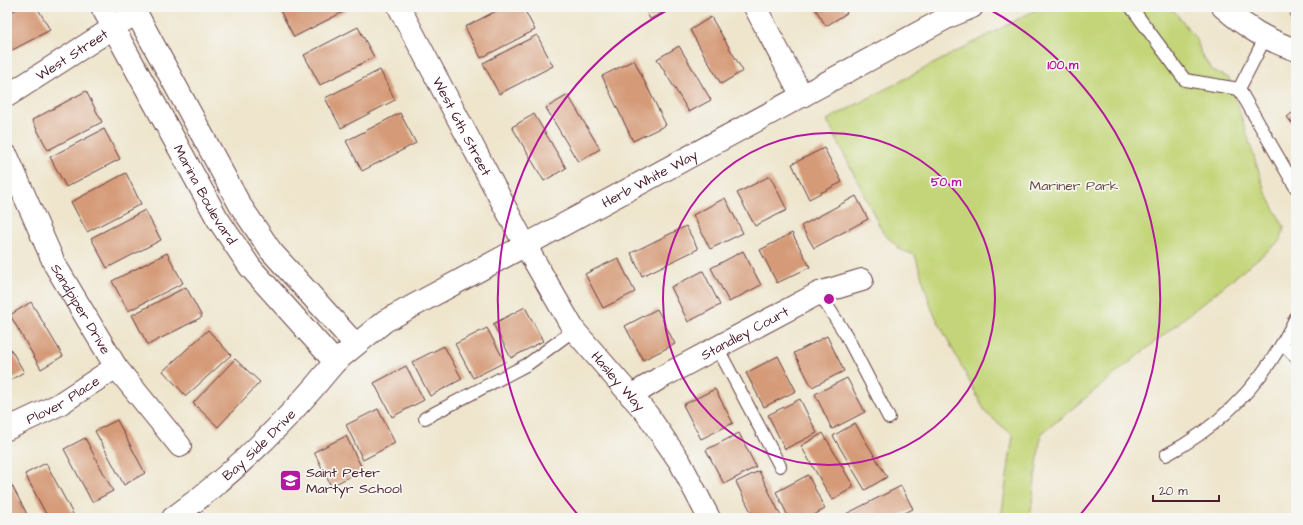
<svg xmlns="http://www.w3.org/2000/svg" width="1303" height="525" font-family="'Architects Daughter',sans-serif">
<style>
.green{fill:#c3d578;stroke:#867a52}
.building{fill:#d59a77}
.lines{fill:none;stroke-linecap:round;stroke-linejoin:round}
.service-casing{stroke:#633d43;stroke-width:14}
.minor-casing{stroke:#633d43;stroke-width:24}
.tertiary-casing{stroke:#633d43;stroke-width:24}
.service{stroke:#fff;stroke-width:12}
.minor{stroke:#fff;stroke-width:22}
.tertiary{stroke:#fff;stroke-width:22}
.ring{fill:none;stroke:#b5179e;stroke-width:2}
.labels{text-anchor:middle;stroke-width:3.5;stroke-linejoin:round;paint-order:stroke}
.street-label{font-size:14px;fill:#4a1f2b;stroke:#f6f6f2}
.park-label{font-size:14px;fill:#684c3e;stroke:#f6f6f2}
.poi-label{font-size:14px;fill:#4a1f2b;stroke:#f6f6f2;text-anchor:start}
.centre{fill:#b5179e;stroke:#f6f6f2;stroke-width:2}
.ring-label{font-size:12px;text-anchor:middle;font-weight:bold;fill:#b5179e;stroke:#f6f6f2;stroke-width:3.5;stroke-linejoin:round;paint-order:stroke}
</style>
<rect width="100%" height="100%" fill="#f6f6f2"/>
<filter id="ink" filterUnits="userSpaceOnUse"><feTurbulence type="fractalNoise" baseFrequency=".025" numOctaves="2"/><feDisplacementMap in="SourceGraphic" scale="8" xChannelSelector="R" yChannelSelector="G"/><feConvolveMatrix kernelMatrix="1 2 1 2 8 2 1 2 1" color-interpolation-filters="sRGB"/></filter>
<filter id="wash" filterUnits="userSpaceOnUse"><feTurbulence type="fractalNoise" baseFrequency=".012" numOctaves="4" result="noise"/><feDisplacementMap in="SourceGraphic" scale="16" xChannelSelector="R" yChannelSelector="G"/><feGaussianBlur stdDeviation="0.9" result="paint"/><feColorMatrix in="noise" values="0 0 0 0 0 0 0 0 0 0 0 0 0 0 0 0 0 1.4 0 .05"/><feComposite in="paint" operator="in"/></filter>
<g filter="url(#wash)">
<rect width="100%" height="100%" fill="#eee5cc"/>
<path class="green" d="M1041 7H1171L1197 40 1201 54 1213 71 1229 78 1265 191 1284 227 1281 240 1041 434 1030 518H1001L1013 435 986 413 932 310 915 255 901 250 883 233 827 120Z"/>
<g id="blocks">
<g class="building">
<path d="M21 7H37L50 30 7 53V14Z"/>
<path d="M278 7H347L349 9 294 37Z"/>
<path d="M504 7H523L535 30 481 58 465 27Z"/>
<path d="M644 7H673L650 19Z"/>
<path d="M814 7H844L847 13 826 26Z"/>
<path d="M1295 7H1296V20L1290 17Z"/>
<path d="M711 17 743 71 721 84 690 30Z"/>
<path d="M358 27 374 57 320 85 304 55Z"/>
<path d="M537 35 553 66 499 94 483 63Z"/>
<path d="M679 46 711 100 689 112 657 59Z"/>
<path d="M634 60 666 125 633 141 602 76Z"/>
<path d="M380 70 395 100 341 128 325 98Z"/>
<path d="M86 91 102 122 48 150 32 120Z"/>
<path d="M568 95 600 149 578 162 546 108Z"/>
<path d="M1296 110V128L1287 117Z"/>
<path d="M400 113 416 143 362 171 346 141Z"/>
<path d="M534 114 566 168 544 181 512 127Z"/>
<path d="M104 129 120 159 66 187 50 157Z"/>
<path d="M824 148 842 182 809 199 792 164Z"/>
<path d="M126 173 141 204 87 232 71 202Z"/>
<path d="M770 176 787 210 755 226 737 193Z"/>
<path d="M856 196 868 219 814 248 801 226Z"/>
<path d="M725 198 743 233 710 249 693 215Z"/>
<path d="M145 210 161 240 107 268 91 238Z"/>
<path d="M686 226 698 249 642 276 631 253Z"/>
<path d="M792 233 810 267 777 283 760 250Z"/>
<path d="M743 251 761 285 729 302 711 268Z"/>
<path d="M167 253 183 283 128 311 112 281Z"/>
<path d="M618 258 635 292 603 308 585 274Z"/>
<path d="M703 271 720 305 688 322 671 287Z"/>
<path d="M186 287 202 317 148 345 132 315Z"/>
<path d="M31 302 63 356 41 369 10 315Z"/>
<path d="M525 307 543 341 511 358 493 324Z"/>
<path d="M657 309 675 344 643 360 625 326Z"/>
<path d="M487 328 505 362 473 378 455 344Z"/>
<path d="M208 330 231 355 186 396 163 371Z"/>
<path d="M827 336 844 371 812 387 794 353Z"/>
<path d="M7 343 24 372 7 382Z"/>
<path d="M444 346 462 379 430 396 412 362Z"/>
<path d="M778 356 796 391 764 407 746 373Z"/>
<path d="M235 359 260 382 218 427 193 403Z"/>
<path d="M406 366 424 400 392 417 374 383Z"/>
<path d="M847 378 865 412 832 429 815 394Z"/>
<path d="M715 389 733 423 701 439 683 405Z"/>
<path d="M800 399 817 433 785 449 768 415Z"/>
<path d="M378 409 395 443 363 460 346 425Z"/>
<path d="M117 420 145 473 124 485 95 431Z"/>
<path d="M855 423 887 477 865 490 833 436Z"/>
<path d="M739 433 756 467 724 484 706 450Z"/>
<path d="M823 433 854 487 832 500 801 446Z"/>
<path d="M346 436 363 470 331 486 314 452Z"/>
<path d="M85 438 113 491 92 502 64 449Z"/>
<path d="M46 463 74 516 71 518H48L25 474Z"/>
<path d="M759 471 782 518H754L736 482Z"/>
<path d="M808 475 825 509 808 518H789L776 492Z"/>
<path d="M8 478 29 518H7V479Z"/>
<path d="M901 486 913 509 894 518H848L846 514Z"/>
</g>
</g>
</g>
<g filter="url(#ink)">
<use href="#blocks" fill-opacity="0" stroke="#633d43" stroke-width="1"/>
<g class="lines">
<defs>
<g id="service">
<path d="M1131 7 1185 80 1239 89 1265 38"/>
<path d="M1239 89 1296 188"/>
<path d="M819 293 846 335 889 418"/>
<path d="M1283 344 1296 357"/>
<path d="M717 347 780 466"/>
<path d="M425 418 528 364 574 330"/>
<path d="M1166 455C1225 424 1268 376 1296 317"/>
</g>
<g id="minor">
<path id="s1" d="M399 7 525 245 574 330 647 414 680 462 709 518"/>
<path d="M755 7 802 96"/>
<path d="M1223 7C1248 29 1265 39 1296 50"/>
<path id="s2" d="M7 96 136 13"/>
<path id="s3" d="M7 156 55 265 116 367 180 446"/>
<path id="s4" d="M631 396 660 378 819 293 862 280"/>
<path id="s5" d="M7 429 58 405 116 367"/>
<path id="s6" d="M173 518C234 474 288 420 335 362"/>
</g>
<g id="tertiary">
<path id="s7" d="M102 7 217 218 250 267 335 362 385 321 948 17 972 7"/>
<path d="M133 7 240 205 271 251 355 344"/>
</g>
</defs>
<use href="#service" class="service-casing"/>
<use href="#minor" class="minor-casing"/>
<use href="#tertiary" class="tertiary-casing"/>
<use href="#service" class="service"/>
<use href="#minor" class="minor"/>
<use href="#tertiary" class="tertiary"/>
</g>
</g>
<g class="ring">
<circle cx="829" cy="299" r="166"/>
<path d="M579 516A331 331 0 0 1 671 8M987 8A331 331 0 0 1 1079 516"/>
</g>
<defs>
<symbol id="school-square" viewBox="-11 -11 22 22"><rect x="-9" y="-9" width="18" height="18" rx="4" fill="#b5179e" stroke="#f6f6f2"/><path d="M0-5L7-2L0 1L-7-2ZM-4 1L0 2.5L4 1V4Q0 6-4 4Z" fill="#fff"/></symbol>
</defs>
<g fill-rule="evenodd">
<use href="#school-square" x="278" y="468" width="25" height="25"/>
</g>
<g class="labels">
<g class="street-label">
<text dy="5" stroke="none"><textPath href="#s2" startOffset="77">West Street</textPath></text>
<text dy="5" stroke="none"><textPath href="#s1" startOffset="135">West 6th Street</textPath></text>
<text dy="5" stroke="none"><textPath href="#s7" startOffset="792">Herb White Way</textPath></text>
<text dy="5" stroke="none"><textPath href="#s7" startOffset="214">Marina Boulevard</textPath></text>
<text dy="5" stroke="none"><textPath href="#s3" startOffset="170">Sandpiper Drive</textPath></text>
<text dy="5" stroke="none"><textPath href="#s4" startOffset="130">Standley Court</textPath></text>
<text dy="5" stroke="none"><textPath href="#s1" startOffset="435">Hasley Way</textPath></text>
<text dy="5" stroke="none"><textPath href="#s5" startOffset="63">Plover Place</textPath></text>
<text dy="5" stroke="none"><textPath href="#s6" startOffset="113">Bay Side Drive</textPath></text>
</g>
<g class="park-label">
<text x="1074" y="190">Mariner Park</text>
</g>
<g class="poi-label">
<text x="306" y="477">Saint Peter<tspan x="306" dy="16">Martyr School</tspan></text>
</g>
</g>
<circle cx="829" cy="299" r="6" class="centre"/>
<g class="ring-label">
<text x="1063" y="69">100 m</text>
<text x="946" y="186">50 m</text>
</g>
<rect width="1303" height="525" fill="none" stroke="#f6f6f2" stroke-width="24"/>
<path d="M1153 495v6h66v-6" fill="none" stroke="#4a1f2b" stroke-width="2"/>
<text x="1159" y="495" font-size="12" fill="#4a1f2b" stroke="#f6f6f2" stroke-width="3" paint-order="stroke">20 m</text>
</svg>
